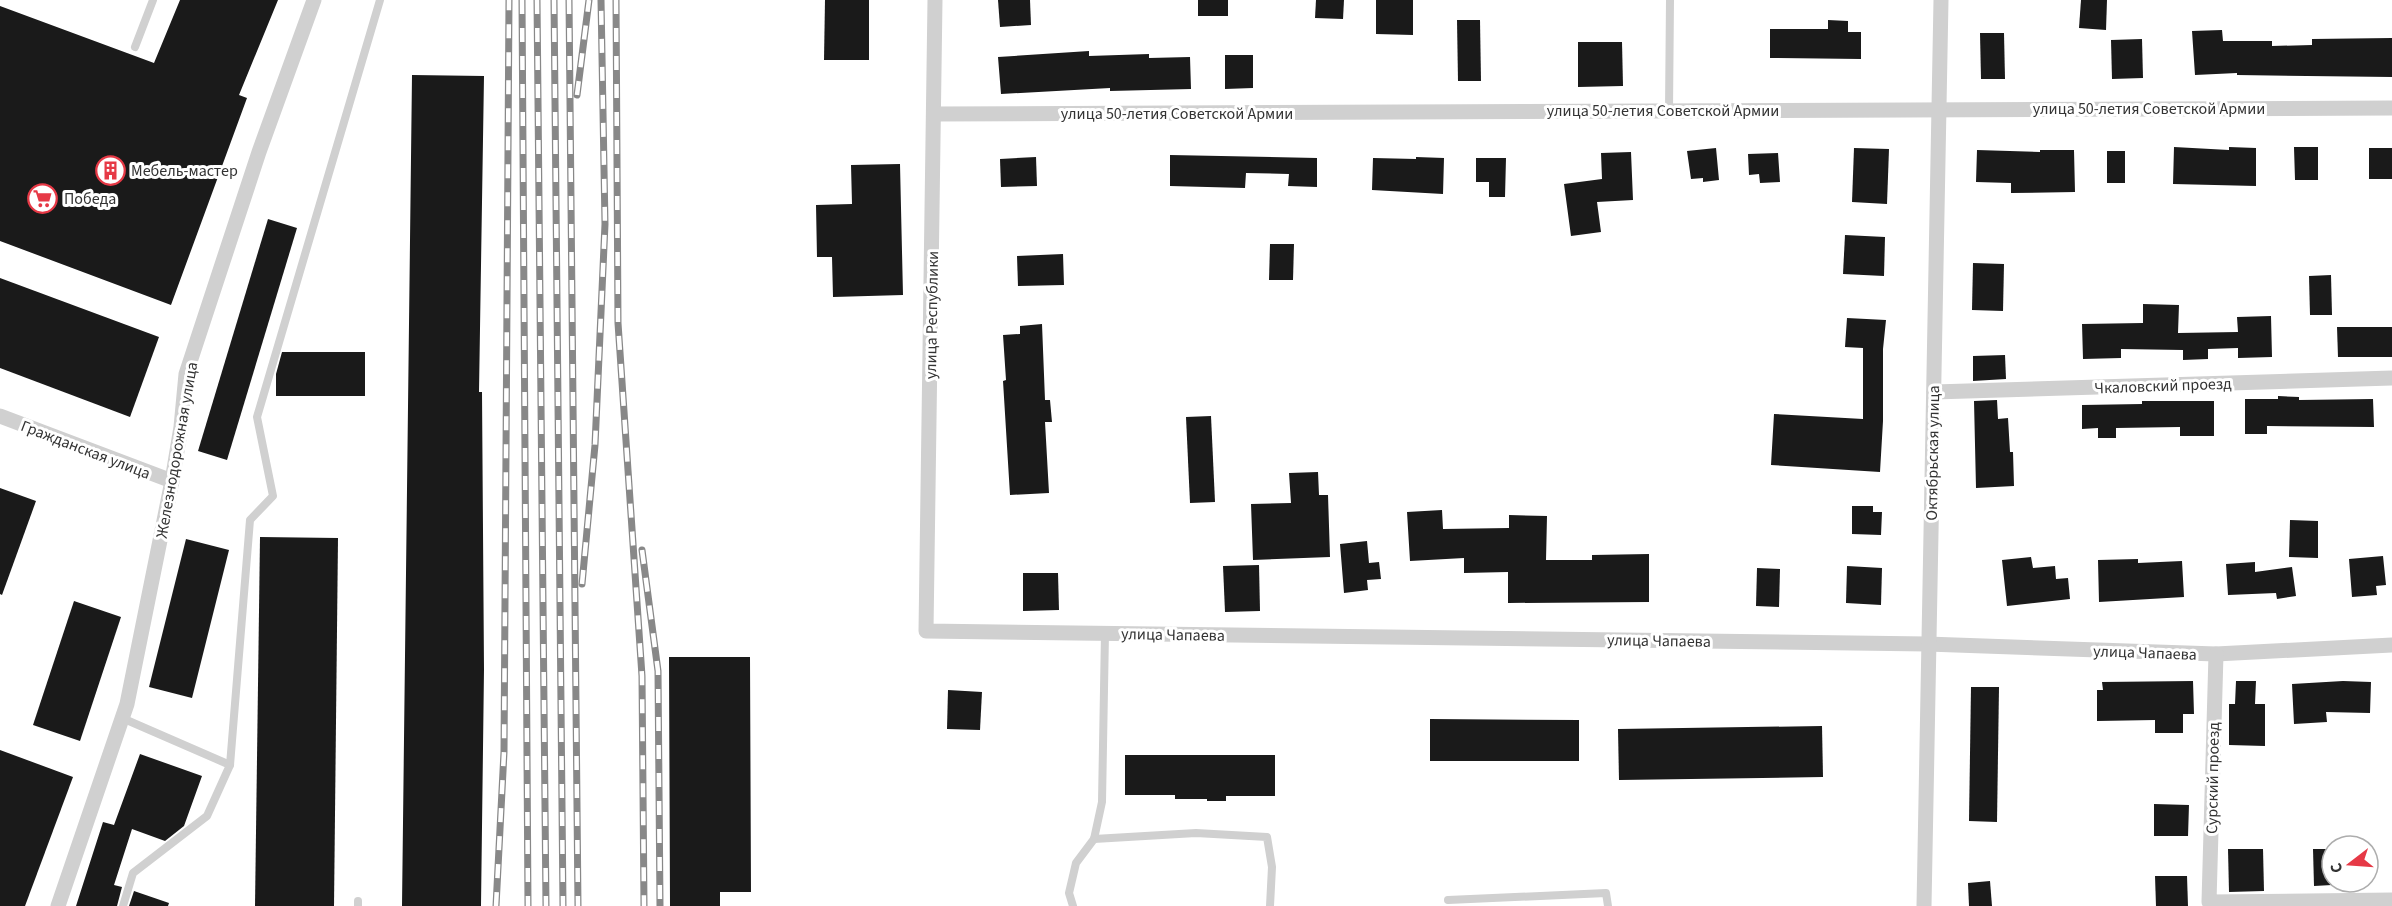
<svg xmlns="http://www.w3.org/2000/svg" width="2392" height="906" font-family="'Source Sans 3',sans-serif">
<style>
.building{fill:#1a1a1a}
.lines{fill:none;stroke-linecap:round;stroke-linejoin:round}
.lane{stroke:#d0d0d0;stroke-width:8}
.street{stroke:#d0d0d0;stroke-width:15}
.rail-casing{stroke:#888;stroke-width:7}
.rail{stroke:#fff;stroke-width:4.5;stroke-dasharray:14;stroke-linecap:butt}
.labels{text-anchor:middle;stroke-width:6;stroke-linejoin:round;paint-order:stroke}
.street-label{font-size:16px;fill:#333;stroke:#fff}
.poi-label{font-size:16px;fill:#333;stroke:#fff;text-anchor:start}
</style>
<rect width="100%" height="100%" fill="#fff"/>
<g class="building">
<path d="M180 0H278L239 95 247 98 171 305 0 241V6L154 63Z"/>
<path d="M825 0H869V60H824Z"/>
<path d="M998 0H1030L1031 25 1000 27Z"/>
<rect x="1198" y="0" width="30" height="16"/>
<path d="M1316 0H1344L1343 19 1315 18Z"/>
<path d="M1376 0H1413V35L1376 34Z"/>
<path d="M2081 0H2107L2106 30 2079 28Z"/>
<path d="M1457 20H1480L1481 81H1458Z"/>
<path d="M1828 20 1848 21V32H1861V59L1770 58V29H1828Z"/>
<path d="M2222 30 2223 41H2272V46L2312 45V39L2392 38V77L2237 75V73L2195 75 2192 31Z"/>
<path d="M1980 33H2004L2005 79H1981Z"/>
<path d="M2142 39 2143 78 2112 79 2111 40Z"/>
<path d="M1578 42H1622L1623 86 1578 87Z"/>
<path d="M1089 51V56L1149 54V58L1190 57 1191 89 1110 91V88L1001 94 998 57Z"/>
<path d="M1225 55H1253V88L1225 89Z"/>
<path d="M412 75 484 76 479 392H482L484 669 481 906H402Z"/>
<path d="M2174 147 2229 150V147L2256 148V186L2173 184Z"/>
<path d="M2294 147H2318V180H2295Z"/>
<path d="M1716 148 1719 180 1703 182V178L1691 179 1687 151Z"/>
<path d="M1854 148 1889 149 1887 204 1852 202Z"/>
<rect x="2369" y="148" width="23" height="31"/>
<path d="M1977 150 2040 152V150H2074L2075 192 2011 193V183L1976 182Z"/>
<rect x="2107" y="151" width="18" height="32"/>
<path d="M1631 152 1633 200 1597 202 1601 232 1571 236 1564 184 1602 179 1601 153Z"/>
<path d="M1778 153 1780 182 1760 183 1759 174 1749 175 1748 154Z"/>
<path d="M1170 155 1317 158V187L1288 186 1289 174 1246 173 1245 188 1170 186Z"/>
<path d="M1036 157 1037 186 1001 187 1000 159Z"/>
<path d="M1416 157 1444 158 1443 194 1372 190 1373 158 1416 159Z"/>
<path d="M1476 158H1506L1505 197H1489V182H1476Z"/>
<path d="M900 164 903 295 833 297 832 257H817L816 205 852 204 851 165Z"/>
<path d="M268 219 297 228 227 460 198 451Z"/>
<path d="M1845 235 1885 237 1884 276 1843 274Z"/>
<path d="M1270 244H1294L1293 280H1269Z"/>
<path d="M1063 254 1064 285 1018 286 1017 256Z"/>
<path d="M1973 263 2004 264 2003 311 1972 310Z"/>
<path d="M2331 275 2332 315H2310L2309 276Z"/>
<path d="M0 278 159 337 130 417 0 368Z"/>
<path d="M2143 304 2179 305 2178 333 2238 332 2237 317 2271 316 2272 357 2238 358V348L2208 349V359L2183 360V350L2121 349V358L2083 359 2082 324 2143 323Z"/>
<path d="M1847 318 1886 320 1883 349V421L1880 472 1771 465 1774 414 1863 419V348L1845 347Z"/>
<path d="M1042 324 1045 400H1050L1052 422H1045L1049 493 1010 495 1003 381 1006 380 1003 335 1020 334V326Z"/>
<path d="M2337 327H2392V357H2338Z"/>
<path d="M282 352H365V396H276V374Z"/>
<path d="M2005 355 2006 379 1973 381V356Z"/>
<path d="M2278 396 2299 397V400L2373 399 2374 427 2267 426V434H2245V399H2278Z"/>
<path d="M1997 400 1998 419 2008 418 2010 452H2013L2014 486 1976 488 1974 401Z"/>
<path d="M2142 401H2214V436H2180V427L2116 428V438H2098V428L2082 429V405L2142 404Z"/>
<path d="M1211 416 1215 502 1190 503 1186 417Z"/>
<path d="M1318 472 1319 495H1328L1330 557 1253 560 1251 504 1291 503 1289 473Z"/>
<path d="M0 488 36 501 2 595 0 594Z"/>
<path d="M1852 506H1873V512H1882L1881 535 1852 534Z"/>
<path d="M1442 510 1443 529 1509 528V515L1547 516 1546 560H1592V555L1649 554V602L1508 603V572L1464 573V558L1410 561 1407 512Z"/>
<path d="M2290 520 2318 521V558L2289 557Z"/>
<path d="M260 537 338 538 334 906H255Z"/>
<path d="M186 539 229 550 192 698 149 687Z"/>
<path d="M1367 541 1369 563 1379 562 1381 579 1367 580 1368 590 1344 593 1340 544Z"/>
<path d="M2383 556 2386 585 2376 586 2377 595 2352 597 2349 559Z"/>
<path d="M2031 557 2033 568 2055 566 2056 579 2068 578 2070 599 2007 606 2002 560Z"/>
<path d="M2138 559V563L2182 561 2184 597 2099 602 2098 560Z"/>
<path d="M2255 562V572L2292 567 2296 596 2277 599 2276 593 2228 595 2226 564Z"/>
<path d="M1259 565 1260 611 1225 612 1223 566Z"/>
<path d="M1847 566 1882 568 1881 605 1846 603Z"/>
<path d="M1757 568 1780 569 1779 607 1756 606Z"/>
<path d="M1023 573H1058L1059 610 1023 611Z"/>
<path d="M74 601 121 617 80 741 33 725Z"/>
<path d="M669 657H750L751 892H720V906H670Z"/>
<path d="M2193 681 2194 714H2183V733H2155V720L2097 721V690H2103L2102 682Z"/>
<path d="M2236 681H2256L2255 704H2265V746L2229 745V704H2235Z"/>
<path d="M2343 681 2371 682 2370 713 2326 712 2327 722 2294 724 2292 684Z"/>
<path d="M1971 687H1999L1997 822 1969 821Z"/>
<path d="M948 690 982 692 980 730 947 729Z"/>
<path d="M1430 719 1579 720V761H1430Z"/>
<path d="M1822 726 1823 777 1619 780 1618 729Z"/>
<path d="M0 750 73 777 25 906H0Z"/>
<path d="M140 754 202 776 184 826 165 841 132 829 114 885 122 887 117 906H76L103 822 114 825Z"/>
<path d="M1125 755H1275V796H1226V801H1207V799H1175V795H1125Z"/>
<path d="M2154 804 2189 805 2188 836H2154Z"/>
<path d="M2228 849H2263L2264 891 2229 892Z"/>
<path d="M2313 849H2332V885L2314 886Z"/>
<path d="M2155 876H2187L2188 906H2156Z"/>
<path d="M1990 881 1992 906H1969L1968 883Z"/>
<path d="M134 891 169 903 168 906H129Z"/>
</g>
<g class="lines">
<g class="lane">
<path d="M135 47 153 0"/>
<path d="M1669 110 1670 0"/>
<path d="M122 718 230 765 207 816 133 873 123 906"/>
<path d="M230 765 250 520 273 496 257 417 380 0"/>
<path d="M1094 839 1196 833 1267 837 1272 867 1270 906"/>
<path d="M1448 900 1606 893 1608 906"/>
<path d="M358 906V901"/>
<path d="M1073 906 1069 893 1076 863 1094 839 1102 802 1105 633"/>
</g>
<g class="street">
<path d="M935 0 926 631 1927 644 2216 654 2392 645"/>
<path d="M934 114 2392 108"/>
<path d="M1934 392 2392 378"/>
<path d="M0 416 172 481"/>
<path d="M2216 654 2209 902 2392 900"/>
<path d="M58 906 127 704 172 481 181 427 186 374 259 152 314 0"/>
<path d="M1924 906 1941 0"/>
</g>
<defs>
<g id="rail">
<path d="M522 0 528 906"/>
<path d="M537 0 546 906"/>
<path d="M554 0 563 906"/>
<path d="M569 0 578 906"/>
<path d="M616 0 618 323 642 676 644 906"/>
<path d="M577 95 589 0"/>
<path d="M642 550 658 671 660 906"/>
<path d="M582 584 595 445 605 224 601 0"/>
<path d="M496 906 504 752 509 0"/>
</g>
</defs>
<use href="#rail" class="rail-casing"/>
<use href="#rail" class="rail"/>
</g>
<defs>
<symbol id="building-ring" viewBox="-11 -11 22 22"><circle r="9.5" fill="#fff" stroke="#e63946" stroke-width="1.5"/><path d="M-4-6H4V6H1V3H-1V6H-4ZM-2.5-4.3h1.7v1.8h-1.7ZM.8-4.3h1.7v1.8H.8ZM-2.5-1h1.7V.8h-1.7ZM.8-1h1.7V.8H.8Z" fill="#e63946"/></symbol>
<symbol id="supermarket-ring" viewBox="-11 -11 22 22"><circle r="9.5" fill="#fff" stroke="#e63946" stroke-width="1.5"/><path d="M-6-5.5h2.5l.6 2H6L4.5 2H-2.5L-4.4-4H-6ZM-1.5 3.2a1.3 1.3 0 1 0 .1 0ZM3 3.2a1.3 1.3 0 1 0 .1 0Z" fill="#e63946"/></symbol>
</defs>
<g fill-rule="evenodd">
<use href="#building-ring" x="94" y="154" width="33" height="33"/>
<use href="#supermarket-ring" x="26" y="182" width="33" height="33"/>
</g>
<g class="labels">
<g class="street-label">
<text x="2149" y="114">улица 50-летия Советской Армии</text>
<text x="1663" y="116">улица 50-летия Советской Армии</text>
<text x="1177" y="119">улица 50-летия Советской Армии</text>
<text transform="translate(931 315) rotate(-89)" y="6">улица Республики</text>
<text transform="translate(2163 385) rotate(-2)" y="6">Чкаловский проезд</text>
<text transform="translate(86 449) rotate(21)" y="6">Гражданская улица</text>
<text transform="translate(176 450) rotate(-80)" y="6">Железнодорожная улица</text>
<text transform="translate(1932 453) rotate(-89)" y="6">Октябрьская улица</text>
<text transform="translate(1173 634) rotate(1)" y="6">улица Чапаева</text>
<text transform="translate(1659 640) rotate(1)" y="6">улица Чапаева</text>
<text transform="translate(2145 652) rotate(2)" y="6">улица Чапаева</text>
<text transform="translate(2212 778) rotate(-89)" y="6">Сурский проезд</text>
</g>
<g class="poi-label">
<text x="131" y="176">Мебель-мастер</text>
<text x="64" y="204">Победа</text>
</g>
</g>
<g transform="translate(2350 864) rotate(253)"><circle r="28" fill="#ffffff" stroke="#adadad" stroke-width="1.5"/>
<path d="M0-4.5L10 22L0 15L-10 22Z" fill="#e63946"/>
<text y="-9" font-size="16" font-weight="bold" text-anchor="middle" fill="#333333">С</text>
</g>
</svg>
